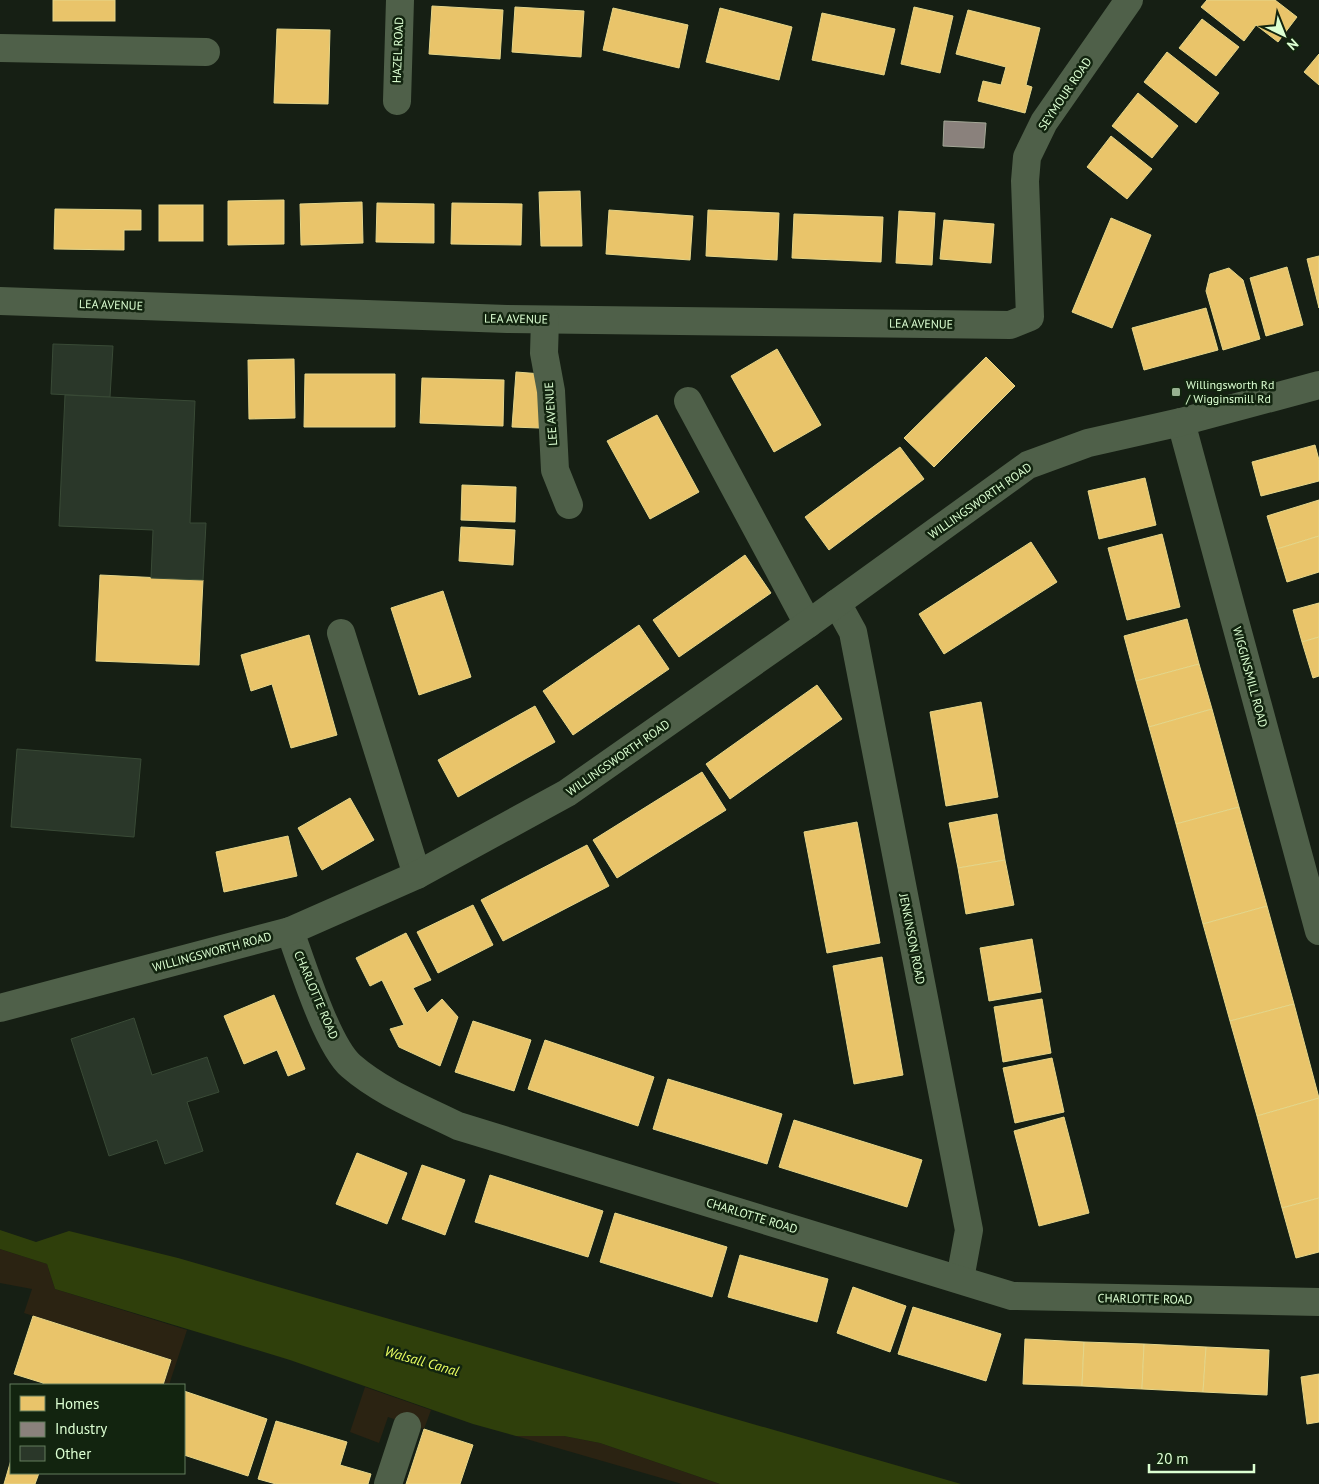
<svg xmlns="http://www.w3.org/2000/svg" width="1319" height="1484" font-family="'PT Sans',sans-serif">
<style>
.green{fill:#2b2312}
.water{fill:#2f3f0b}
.homes{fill:#e9c46a;stroke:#e5d689}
.industry{fill:#8a817c;stroke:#a3a796}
.building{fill:#2a3729;stroke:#394a36}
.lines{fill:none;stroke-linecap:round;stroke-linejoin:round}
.minor{stroke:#4f6049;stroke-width:28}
.poi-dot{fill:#97b190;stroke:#12240f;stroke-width:2}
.labels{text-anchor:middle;stroke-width:5;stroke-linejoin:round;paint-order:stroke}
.street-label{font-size:12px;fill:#dcffd2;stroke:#12240f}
.poi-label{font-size:12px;fill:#dcffd2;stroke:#12240f;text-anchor:start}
.water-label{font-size:14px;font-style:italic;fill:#e9fe61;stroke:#12240f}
</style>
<rect width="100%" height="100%" fill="#161f14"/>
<g class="green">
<path d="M0 1249 47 1264 55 1289 187 1330 169 1385H163L171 1360 24 1313 32 1289 0 1283Z"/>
<path d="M365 1387 431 1410 424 1429 388 1417 379 1443 350 1432Z"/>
<path d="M516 1436H564L600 1443 720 1484H682Z"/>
</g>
<path class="water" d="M0 1230 36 1242 69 1231 178 1258 961 1484H720L600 1443 564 1436H516L473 1424 290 1360 55 1289 47 1264 0 1249Z"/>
<g class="homes">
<rect x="53" y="0" width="62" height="21"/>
<path d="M1207 0H1275L1297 17 1278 42 1256 25 1244 41 1201 7Z"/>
<path d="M432 6 503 10 500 59 429 54Z"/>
<path d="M515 7 584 11 581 57 512 52Z"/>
<path d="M914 7 953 16 940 73 901 64Z"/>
<path d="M613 8 688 25 679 68 603 50Z"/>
<path d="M720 8 792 27 779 80 706 62Z"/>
<path d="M968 10 1040 28 1026 85 1032 87 1025 113 978 101 983 81 1001 85 1006 67 956 54Z"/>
<path d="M822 13 895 29 884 75 812 60Z"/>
<path d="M1202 19 1239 47 1216 76 1179 48Z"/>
<path d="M277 29 330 30 328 104 274 103Z"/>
<path d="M1167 52 1219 93 1196 123 1144 82Z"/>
<path d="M1319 54V85L1304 72Z"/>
<path d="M1138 93 1178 126 1152 158 1112 126Z"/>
<path d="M1111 136 1152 169 1127 199 1087 167Z"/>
<path d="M580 191 582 246H541L539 192Z"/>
<path d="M284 200V244L228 245V201Z"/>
<path d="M362 202 363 243 301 245 300 204Z"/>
<path d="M377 203 434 204V243L376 242Z"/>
<path d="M452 203 522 204 521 245 451 244Z"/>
<rect x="159" y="205" width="44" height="36"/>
<path d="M55 209 141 210V230H124V250L54 249Z"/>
<path d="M609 210 693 216 690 260 606 254Z"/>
<path d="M708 210 779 213 777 260 706 256Z"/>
<path d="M899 211 935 213 932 265 896 263Z"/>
<path d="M794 214 883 217 881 262 792 258Z"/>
<path d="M1111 218 1151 235 1112 328 1072 312Z"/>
<path d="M944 220 994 224 991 263 940 259Z"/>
<path d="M1319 256V308L1307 259Z"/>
<path d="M1287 267 1303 325 1266 336 1250 278Z"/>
<path d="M1229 268 1243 280 1260 339 1223 350 1206 291 1210 274Z"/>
<path d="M1206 308 1218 350 1144 370 1132 328Z"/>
<path d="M777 349 821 425 774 452 731 376Z"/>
<path d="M986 357 1015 386 934 467 904 438Z"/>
<path d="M294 359 295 418 249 419 248 360Z"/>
<path d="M516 372 542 374 539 428 512 427Z"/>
<path d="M305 374H395V427H304Z"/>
<path d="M422 378 504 380 503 426 420 423Z"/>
<path d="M657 415 699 492 650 519 607 441Z"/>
<path d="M1315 445 1319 460V481L1261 496 1252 462Z"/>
<path d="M900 447 924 479 829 550 805 517Z"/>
<path d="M1145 478 1156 525 1099 539 1088 491Z"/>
<path d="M462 485 516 487 515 522 461 520Z"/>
<path d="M1319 500V536L1277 549 1267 516Z"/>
<path d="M461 527 515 530 513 565 459 561Z"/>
<path d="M1162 534 1180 607 1127 620 1108 548Z"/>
<path d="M1319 536V572L1287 582 1277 549Z"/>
<path d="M1031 542 1057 582 944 654 919 614Z"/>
<path d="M745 555 771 593 679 657 653 620Z"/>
<path d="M100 575 203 580 199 665 96 661Z"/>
<path d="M443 591 471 677 419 695 391 608Z"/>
<path d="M1319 603V637L1302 642 1293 610Z"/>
<path d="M1187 619 1199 664 1136 681 1124 636Z"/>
<path d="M639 625 669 669 573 735 543 691Z"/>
<path d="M309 635 337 735 291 748 272 684 251 691 241 655Z"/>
<path d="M1319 637V676L1313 678 1302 642Z"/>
<path d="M1199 664 1212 709 1149 727 1136 681Z"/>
<path d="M817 685 842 719 730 799 706 764Z"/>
<path d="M981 702 998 797 946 806 930 712Z"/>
<path d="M535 706 555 742 458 797 438 760Z"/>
<path d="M1212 709 1239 807 1176 824 1149 727Z"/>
<path d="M702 772 726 810 617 878 593 840Z"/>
<path d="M350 798 374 840 322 870 298 828Z"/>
<path d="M1239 807 1267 906 1203 924 1176 824Z"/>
<path d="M997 814 1005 860 958 868 949 823Z"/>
<path d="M857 822 880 943 827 953 804 832Z"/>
<path d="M288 836 297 876 224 892 216 852Z"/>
<path d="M587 845 609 886 503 941 481 900Z"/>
<path d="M1005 860 1014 905 966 914 958 868Z"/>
<path d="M473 905 493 945 438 973 417 932Z"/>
<path d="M1267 906 1294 1004 1230 1021 1203 924Z"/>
<path d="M406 933 431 980 413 988 427 1013 442 999 458 1017 440 1066 399 1047 390 1029 404 1025 382 980 370 986 356 958Z"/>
<path d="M1032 939 1041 992 989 1001 980 948Z"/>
<path d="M882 957 903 1075 854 1084 833 966Z"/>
<path d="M274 995 305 1069 288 1076 277 1050 244 1064 224 1016Z"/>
<path d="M1042 999 1051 1053 1003 1062 994 1007Z"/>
<path d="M1294 1004 1319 1098 1257 1116 1230 1021Z"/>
<path d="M473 1021 531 1040 514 1091 455 1072Z"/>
<path d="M545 1040 654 1077 638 1126 528 1089Z"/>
<path d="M1052 1058 1064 1112 1015 1123 1003 1068Z"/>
<path d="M668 1079 782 1114 767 1164 653 1129Z"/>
<path d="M1319 1098V1198L1282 1208 1257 1116Z"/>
<path d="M1064 1117 1089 1213 1039 1226 1014 1131Z"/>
<path d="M794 1120 922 1160 907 1207 779 1167Z"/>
<path d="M357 1153 407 1173 387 1224 336 1204Z"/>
<path d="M422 1165 465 1180 445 1235 402 1219Z"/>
<path d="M490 1175 603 1211 588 1257 475 1222Z"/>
<path d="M1319 1198V1252L1296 1258 1282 1208Z"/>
<path d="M615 1213 727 1247 712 1297 600 1262Z"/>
<path d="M740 1255 828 1279 817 1322 728 1297Z"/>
<path d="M853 1287 906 1306 890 1352 837 1333Z"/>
<path d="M913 1307 1001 1334 986 1381 898 1354Z"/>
<path d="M33 1316 171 1360 163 1385H43V1383L14 1374Z"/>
<path d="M1025 1339 1084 1342 1082 1386 1023 1384Z"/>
<path d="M1084 1342 1144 1344 1142 1389 1082 1386Z"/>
<path d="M1144 1344 1206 1347 1203 1392 1142 1389Z"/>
<path d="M1206 1347 1269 1350 1267 1395 1203 1392Z"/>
<path d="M1319 1374V1422L1307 1424 1301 1377Z"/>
<path d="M184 1391 267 1419 248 1476 184 1455Z"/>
<path d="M276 1421 347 1442 340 1465 371 1474 368 1484H276L258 1479Z"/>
<path d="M424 1429 473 1445 460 1484H406Z"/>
<path d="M11 1460V1473H39L35 1484H4Z"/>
</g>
<path class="industry" d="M944 121 986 123 984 148 943 146Z"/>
<g class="building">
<path d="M53 344 113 346 110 397 51 394Z"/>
<path d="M65 395 195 401 190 523H206L203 580 151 578 153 530 59 526Z"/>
<path d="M17 749 141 759 134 837 11 827Z"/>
<path d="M134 1018 152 1075 207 1057 219 1092 187 1102 203 1151 165 1164 157 1140 109 1156 71 1039Z"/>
</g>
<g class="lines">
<g class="minor">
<path d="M0 48 206 52"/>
<path d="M397 101 400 0"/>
<path d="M0 301 507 319 1010 325 1030 317 1025 181 1027 157 1044 122 1129 0"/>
<path d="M545 320 544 353 551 391 555 470 569 505"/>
<path d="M688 401 808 624"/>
<path d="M1181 422 1319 931"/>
<path d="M837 603 853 632 969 1230 960 1279"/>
<path d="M341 633 417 875"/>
<path d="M290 931C302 964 327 1045 351 1066 382 1093 422 1108 458 1126L1012 1296 1319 1302"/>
<path d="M0 1008 290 931 417 875 567 793 808 624 1028 465 1088 443 1181 422 1319 385"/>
<path d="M388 1484 407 1426"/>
</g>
</g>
<rect class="poi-dot" x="1171" y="387" width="10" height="10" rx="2.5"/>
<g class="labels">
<g class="street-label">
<text transform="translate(398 50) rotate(-88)" y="4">HAZEL ROAD</text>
<text transform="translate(1065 94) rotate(-56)" y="4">SEYMOUR ROAD</text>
<text transform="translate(111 305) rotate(2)" y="4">LEA AVENUE</text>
<text transform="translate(516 319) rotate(1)" y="4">LEA AVENUE</text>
<text transform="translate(921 324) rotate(1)" y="4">LEA AVENUE</text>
<text transform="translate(551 414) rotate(-94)" y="4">LEE AVENUE</text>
<text transform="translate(980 501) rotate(-35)" y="4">WILLINGSWORTH ROAD</text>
<text transform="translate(1250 677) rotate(75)" y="4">WIGGINSMILL ROAD</text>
<text transform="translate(618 758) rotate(-35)" y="4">WILLINGSWORTH ROAD</text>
<text transform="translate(912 939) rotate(79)" y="4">JENKINSON ROAD</text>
<text transform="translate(212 952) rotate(-15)" y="4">WILLINGSWORTH ROAD</text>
<text transform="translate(316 995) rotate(67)" y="4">CHARLOTTE ROAD</text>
<text transform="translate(752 1216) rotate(17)" y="4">CHARLOTTE ROAD</text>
<text transform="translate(1145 1299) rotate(1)" y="4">CHARLOTTE ROAD</text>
</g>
<g class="poi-label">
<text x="1186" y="389">Willingsworth Rd<tspan x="1186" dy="14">/ Wigginsmill Rd</tspan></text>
</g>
<g class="water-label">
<text transform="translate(422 1361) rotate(16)" y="5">Walsall Canal</text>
</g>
</g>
<rect x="10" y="1384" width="175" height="90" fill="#12240f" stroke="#637c5d"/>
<rect x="20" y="1396" width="25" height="15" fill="#e9c46a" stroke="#637c5d"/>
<text x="55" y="1409" font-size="15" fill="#dcffd2">Homes</text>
<rect x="20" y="1422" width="25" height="15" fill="#8a817c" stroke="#637c5d"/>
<text x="55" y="1434" font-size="15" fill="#dcffd2">Industry</text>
<rect x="20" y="1446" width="25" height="15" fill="#2a3729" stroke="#637c5d"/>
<text x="55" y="1459" font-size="15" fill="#dcffd2">Other</text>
<g transform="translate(1284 35) rotate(137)" stroke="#12240f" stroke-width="4" paint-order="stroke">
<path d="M0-4L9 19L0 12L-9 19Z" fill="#dcffd2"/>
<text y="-8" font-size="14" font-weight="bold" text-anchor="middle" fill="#dcffd2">N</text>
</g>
<path d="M1149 1464v8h105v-8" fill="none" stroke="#dcffd2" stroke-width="2.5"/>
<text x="1156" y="1464" font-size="15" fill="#dcffd2" stroke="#12240f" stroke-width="4" paint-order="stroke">20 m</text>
</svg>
